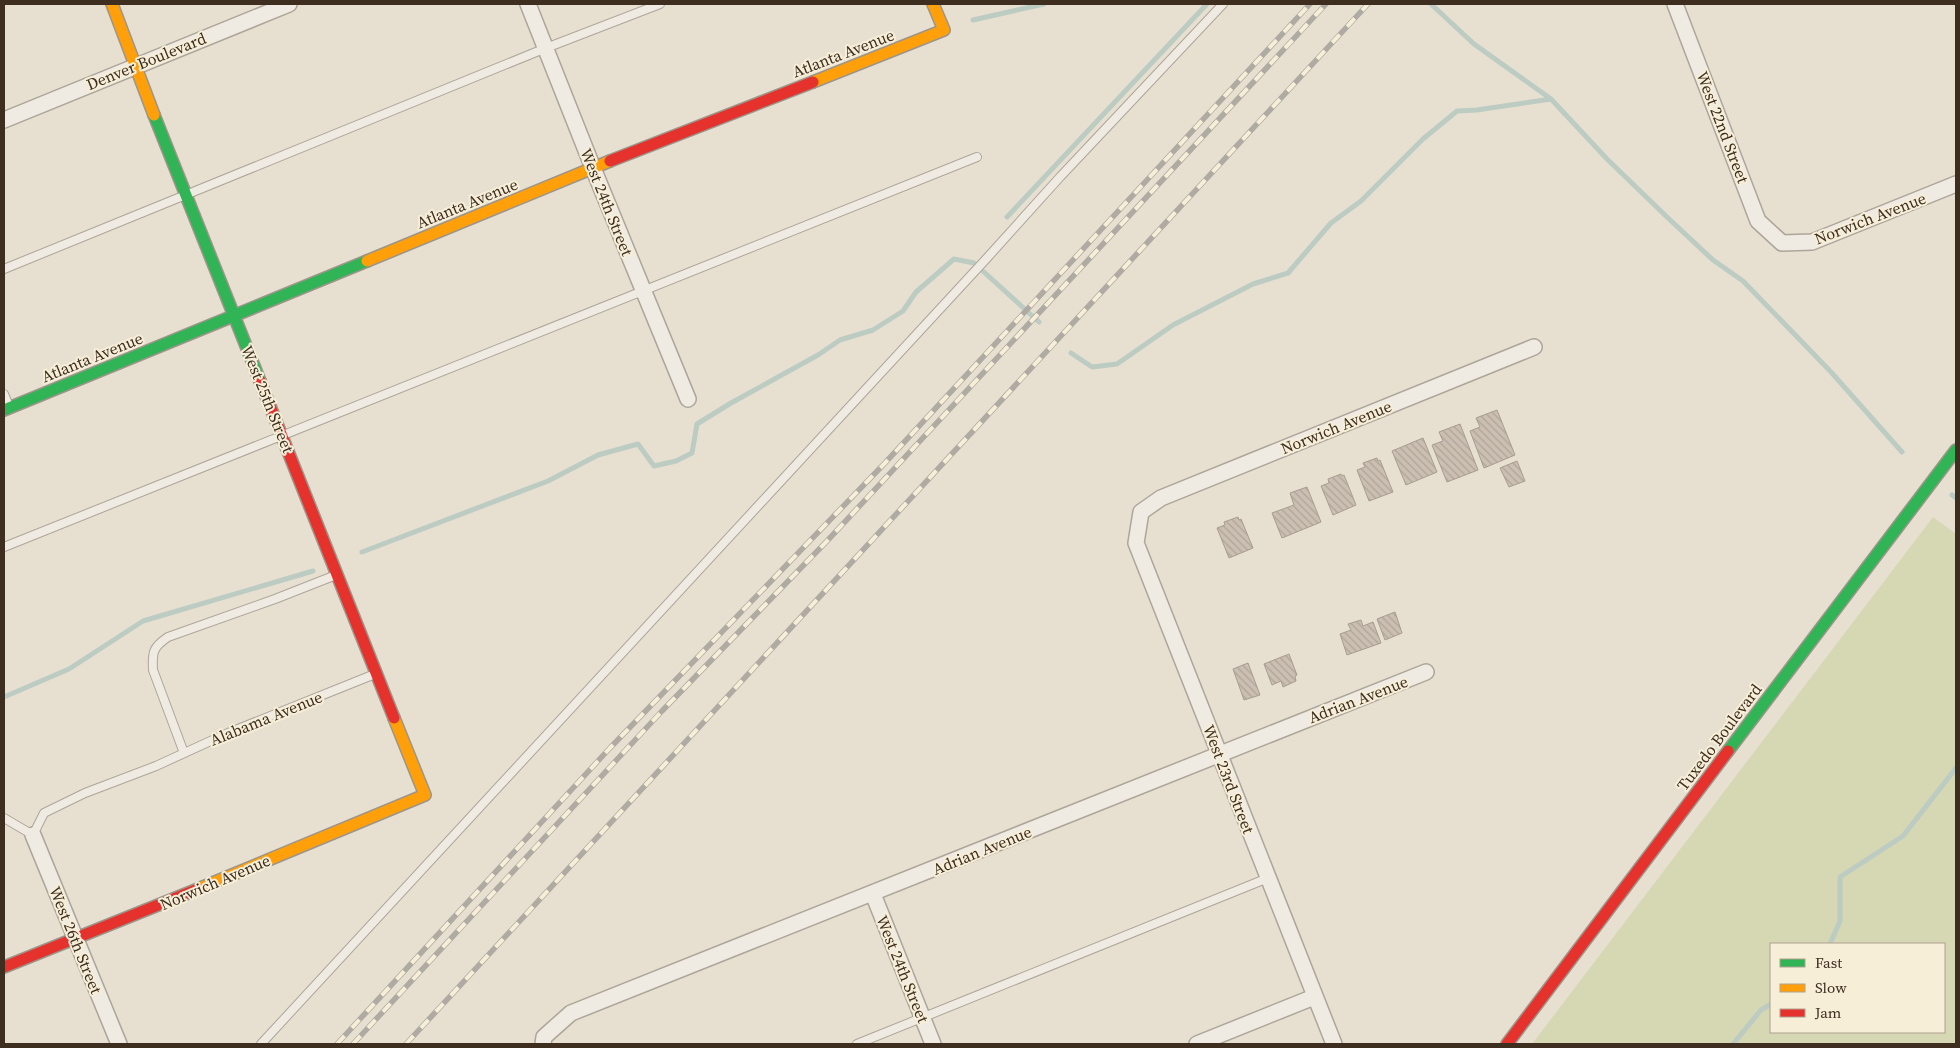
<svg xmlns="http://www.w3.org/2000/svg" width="1960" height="1048" font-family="'Source Serif 4',serif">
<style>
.green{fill:#d6d7b3;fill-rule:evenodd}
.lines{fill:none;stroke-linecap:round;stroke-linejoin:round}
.stream{stroke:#bcccc2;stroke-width:5}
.building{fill:url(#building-back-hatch);stroke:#a89c90}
.lane-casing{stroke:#ada599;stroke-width:10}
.street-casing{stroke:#ada599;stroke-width:18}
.fast-casing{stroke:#9c958a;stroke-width:14}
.slow-casing{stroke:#9c958a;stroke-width:14}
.jam-casing{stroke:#9c958a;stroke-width:14}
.lane{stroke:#efebe3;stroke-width:8}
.street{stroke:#efebe3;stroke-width:15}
.fast{stroke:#30b455;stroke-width:11}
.slow{stroke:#ff9f0a;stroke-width:11}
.jam{stroke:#e5322d;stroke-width:11}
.rail-casing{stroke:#afaaa2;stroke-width:5.5}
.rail{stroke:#f7eed8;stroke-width:4;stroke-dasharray:11;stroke-linecap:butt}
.labels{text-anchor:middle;stroke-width:4;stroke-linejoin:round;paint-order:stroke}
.street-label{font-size:16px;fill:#3d2e20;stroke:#f7eed8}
</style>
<defs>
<pattern id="building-back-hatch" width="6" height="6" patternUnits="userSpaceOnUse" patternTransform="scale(1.25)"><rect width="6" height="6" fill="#cbbfb2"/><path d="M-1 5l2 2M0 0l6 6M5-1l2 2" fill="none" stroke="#afa499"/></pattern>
</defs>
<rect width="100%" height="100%" fill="#e7e0d1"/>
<path class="green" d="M1933 517 1956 534V1044H1532ZM1771 944H1944V1032H1771Z"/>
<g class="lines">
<g class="stream">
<path d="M1431 4 1474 44 1551 99 1607 159 1668 218 1713 260 1743 281 1831 372 1902 452"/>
<path d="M973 20 1044 4"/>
<path d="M1007 217 1207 4"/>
<path d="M1071 353 1092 367 1117 364 1173 325 1253 284 1288 273 1331 223 1361 201 1423 139 1457 111 1477 110 1551 99"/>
<path d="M1952 495 1956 498"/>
<path d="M362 552 548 481 598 455 638 444 654 466 676 461 692 453 697 424 731 403 818 355 840 340 873 330 903 311 916 292 954 259 974 263 1039 322"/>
<path d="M4 697 69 669 143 621 313 571"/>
<path d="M1830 944 1840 921V877L1903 836 1956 768"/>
<path d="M1733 1044 1761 1010 1771 1004"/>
</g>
</g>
<g class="building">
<path d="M1497 410 1515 455 1484 468 1470 431 1480 427 1476 418Z"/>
<path d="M1460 424 1478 470 1447 482 1432 445 1443 441 1439 432Z"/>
<path d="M1423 438 1437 472 1406 485 1392 451Z"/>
<path d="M1377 458 1378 461 1380 460 1393 492 1369 501 1357 470 1365 467 1363 463Z"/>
<path d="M1517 461 1525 481 1509 487 1500 468Z"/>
<path d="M1341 474 1342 476 1344 475 1356 505 1333 515 1321 486 1329 483 1328 479Z"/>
<path d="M1307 487 1321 522 1282 538 1272 513 1294 505 1290 493Z"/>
<path d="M1238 517 1239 520 1241 519 1253 548 1229 558 1217 528 1225 525 1224 522Z"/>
<path d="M1395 612 1402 633 1385 640 1377 619Z"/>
<path d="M1361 620 1363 626 1373 622 1381 643 1347 655 1340 634 1351 630 1348 624Z"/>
<path d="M1289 654 1297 675 1295 676 1296 681 1283 687 1281 681 1272 685 1264 664Z"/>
<path d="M1248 663 1260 695 1244 700 1233 669Z"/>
</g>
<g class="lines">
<defs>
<g id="lane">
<path d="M4 269 546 48 660 4"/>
<path d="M4 394 9 406"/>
<path d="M4 547 977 157"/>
<path d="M184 753 153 670C152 652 153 647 168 637L275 599 336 575"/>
<path d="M4 818 33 835 44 813 85 793 156 766 228 733 375 674"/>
<path d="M261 1044 987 258 1060 177 1223 4"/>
<path d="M857 1044 1268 878"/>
</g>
<g id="street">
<path d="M528 4 593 168 688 399"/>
<path d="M1675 4 1758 221 1782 243 1812 242 1956 184"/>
<path d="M4 120 289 4"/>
<path d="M33 835 119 1044"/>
<path d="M873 894 933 1044"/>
<path d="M543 1044 544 1037 571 1013 1426 672"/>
<path d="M1197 1044 1314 997"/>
<path d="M1334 1044 1136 543 1141 512 1161 498 1534 347"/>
</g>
<g id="fast">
<path d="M154 115 260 381"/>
<path d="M4 410 367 261"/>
<path d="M1728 751 1956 450"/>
</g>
<g id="slow">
<path d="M112 4 154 115"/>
<path d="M813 82 944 30 933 4"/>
<path d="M367 261 610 161"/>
<path d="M198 889 425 795 394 718"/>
</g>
<g id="jam">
<path d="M610 161 813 82"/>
<path d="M260 381 394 718"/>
<path d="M4 967 198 889"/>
<path d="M1507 1044 1728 751"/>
</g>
</defs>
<use href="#lane" class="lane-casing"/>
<use href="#street" class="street-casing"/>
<use href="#fast" class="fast-casing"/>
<use href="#slow" class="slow-casing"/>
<use href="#jam" class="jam-casing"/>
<use href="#lane" class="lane"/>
<use href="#street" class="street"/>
<use href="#fast" class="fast"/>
<use href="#slow" class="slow"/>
<use href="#jam" class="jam"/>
<defs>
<g id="rail">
<path d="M337 1044 609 749 884 464 1310 4"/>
<path d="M353 1044 662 711 828 540 1326 4"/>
<path d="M406 1044 1368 4"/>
</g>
</defs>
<use href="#rail" class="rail-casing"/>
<use href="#rail" class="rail"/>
</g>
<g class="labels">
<g class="street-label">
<text transform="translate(843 53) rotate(-21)" y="6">Atlanta Avenue</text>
<text transform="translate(146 61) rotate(-22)" y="6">Denver Boulevard</text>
<text transform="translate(1723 127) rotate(69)" y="6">West 22nd Street</text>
<text transform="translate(607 202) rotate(68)" y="6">West 24th Street</text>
<text transform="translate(467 203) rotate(-22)" y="6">Atlanta Avenue</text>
<text transform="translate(1870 218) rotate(-21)" y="6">Norwich Avenue</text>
<text transform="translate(92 357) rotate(-22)" y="6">Atlanta Avenue</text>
<text transform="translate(268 399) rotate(68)" y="6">West 25th Street</text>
<text transform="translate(1336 427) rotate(-22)" y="6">Norwich Avenue</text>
<text transform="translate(1358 699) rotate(-21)" y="6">Adrian Avenue</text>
<text transform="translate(266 718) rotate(-22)" y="6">Alabama Avenue</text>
<text transform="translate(1719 737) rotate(-53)" y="6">Tuxedo Boulevard</text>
<text transform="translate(1229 779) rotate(69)" y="6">West 23rd Street</text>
<text transform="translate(982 850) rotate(-22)" y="6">Adrian Avenue</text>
<text transform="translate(215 882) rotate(-23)" y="6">Norwich Avenue</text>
<text transform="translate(76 940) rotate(68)" y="6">West 26th Street</text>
<text transform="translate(903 969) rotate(68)" y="6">West 24th Street</text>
</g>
</g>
<rect width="1960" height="1048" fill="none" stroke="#3d2e20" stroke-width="10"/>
<rect x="1770" y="943" width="175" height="90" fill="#f7eed8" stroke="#ada18e"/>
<rect x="1780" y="959" width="25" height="8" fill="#30b455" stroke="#ada18e"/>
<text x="1815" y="968" font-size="15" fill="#3d2e20">Fast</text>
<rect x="1780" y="984" width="25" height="8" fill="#ff9f0a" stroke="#ada18e"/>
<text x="1815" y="993" font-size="15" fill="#3d2e20">Slow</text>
<rect x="1780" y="1009" width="25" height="8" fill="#e5322d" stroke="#ada18e"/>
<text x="1815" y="1018" font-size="15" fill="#3d2e20">Jam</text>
</svg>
